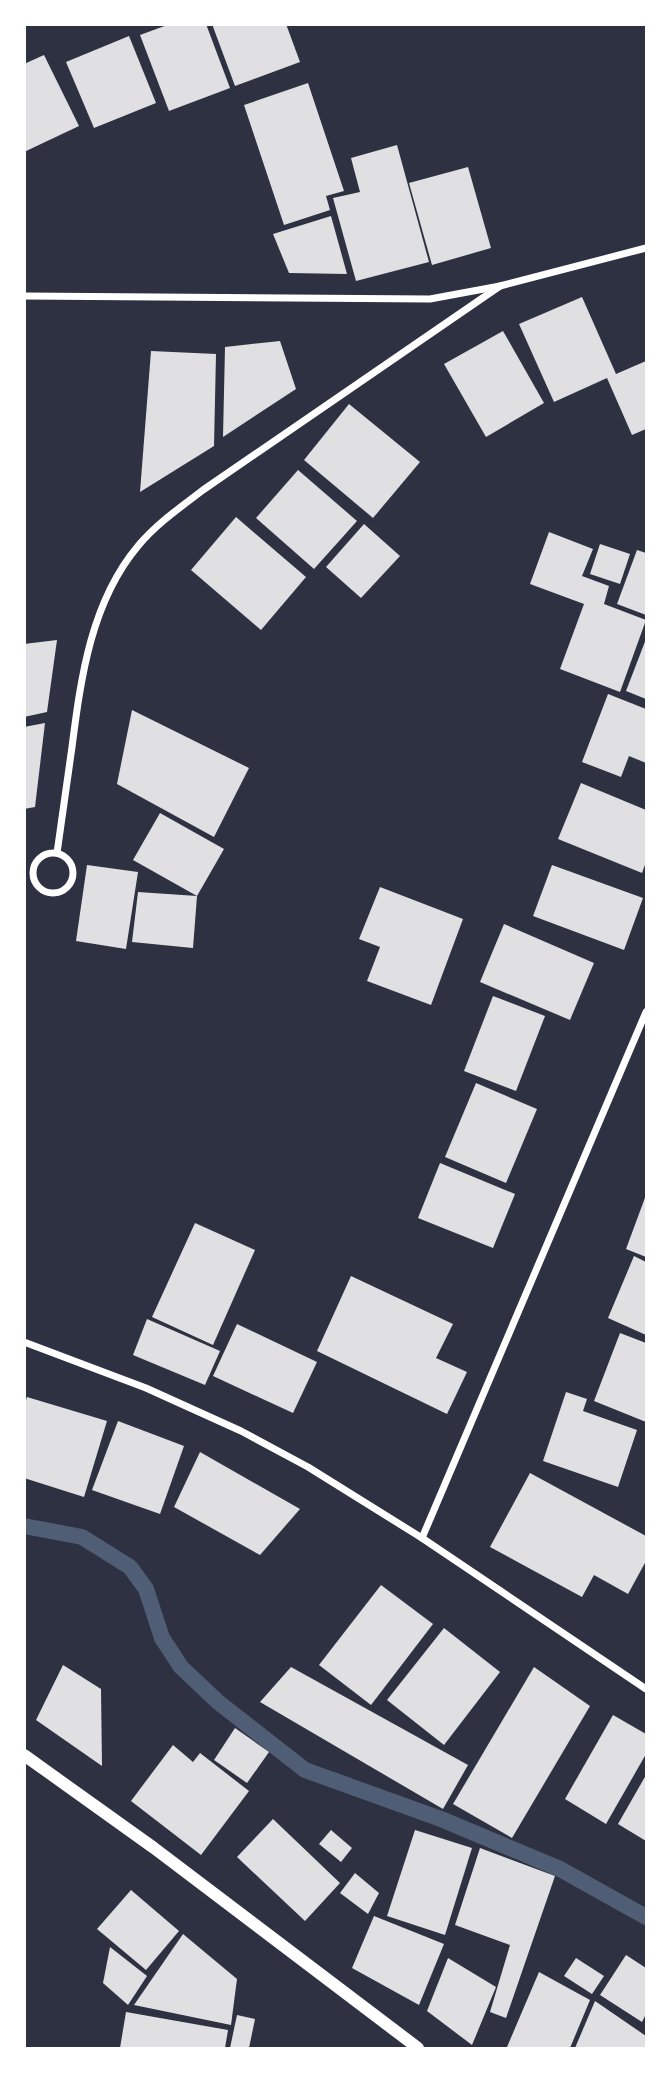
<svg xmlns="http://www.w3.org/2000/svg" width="671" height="2073" font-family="'Source Sans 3',sans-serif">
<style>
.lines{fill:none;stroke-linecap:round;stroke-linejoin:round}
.stream{stroke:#4f5d75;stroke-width:16}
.building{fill:#e0e0e3}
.minor{stroke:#fff;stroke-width:7}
.tertiary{stroke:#fff;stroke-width:12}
</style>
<rect width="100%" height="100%" fill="#2d3142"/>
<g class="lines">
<path class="stream" d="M24 1526 82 1537 130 1567 146 1589 162 1638 181 1667 218 1702 305 1770 441 1819 560 1869 646 1917"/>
</g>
<g class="building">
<path d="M170 24H206L230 88 169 111 140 35Z"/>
<path d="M212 24H286L300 62 235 86Z"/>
<path d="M129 36 156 103 94 128 66 62Z"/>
<path d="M44 55 79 126 24 152V64Z"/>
<path d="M308 83 344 191 326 196 330 210 284 225 244 105Z"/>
<path d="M397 145 429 262 356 281 333 198 360 192 351 158Z"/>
<path d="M468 167 491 248 432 265 409 183Z"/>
<path d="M331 216 347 274 289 273 273 234Z"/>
<path d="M582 297 616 374 646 361V429L632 435 607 378 554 402 519 324Z"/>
<path d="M503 331 544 403 486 437 444 364Z"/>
<path d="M280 341 296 389 223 437 225 347Z"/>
<path d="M151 351 216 354 214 446 140 492Z"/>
<path d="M349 404 420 462 373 518 304 460Z"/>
<path d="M298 470 357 521 314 569 256 518Z"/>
<path d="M236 517 306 577 261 630 191 570Z"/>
<path d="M364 524 400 556 361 598 326 567Z"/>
<path d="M549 532 593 549 582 576 609 586 604 604 646 620 620 692 560 669 584 604 530 584Z"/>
<path d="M600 544 630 554 620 584 590 574Z"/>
<path d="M637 550 646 553V615L617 604Z"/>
<path d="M646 639V699L626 691Z"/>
<path d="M57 640 47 712 24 717V644Z"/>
<path d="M608 694 646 709V763L629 756 621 777 582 762Z"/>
<path d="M132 710 249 768 214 837 117 784Z"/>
<path d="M45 723 35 807 24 809V727Z"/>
<path d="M581 783 646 810V862L642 873 558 839Z"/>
<path d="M160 813 224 849 197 896 193 948 132 942 138 892 197 896 133 860Z"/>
<path d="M87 865 138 872 126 949 76 941Z"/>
<path d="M552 865 643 898 624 950 533 916Z"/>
<path d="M380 887 463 919 431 1005 367 981 380 947 359 939Z"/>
<path d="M504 924 594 963 570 1020 480 982Z"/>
<path d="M493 996 545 1016 516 1091 464 1071Z"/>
<path d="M476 1083 537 1109 506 1183 445 1157Z"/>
<path d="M440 1163 515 1194 493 1248 418 1218Z"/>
<path d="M646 1195V1257L626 1249Z"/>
<path d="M195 1223 255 1250 213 1345 152 1317Z"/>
<path d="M634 1256 646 1262V1335L608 1318Z"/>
<path d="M351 1276 453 1324 436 1358 467 1372 447 1414 317 1351Z"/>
<path d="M147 1319 220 1351 205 1385 133 1355Z"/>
<path d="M237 1324 317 1362 293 1413 213 1376Z"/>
<path d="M620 1333 646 1343V1422L594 1401Z"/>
<path d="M566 1392 587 1399 583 1411 637 1430 618 1487 543 1461Z"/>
<path d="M27 1397 107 1421 84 1497 24 1478V1407Z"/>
<path d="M118 1421 184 1446 160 1514 92 1490Z"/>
<path d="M200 1452 300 1509 260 1555 174 1507Z"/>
<path d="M530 1473 646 1536V1561L628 1594 594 1575 582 1597 490 1547Z"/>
<path d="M381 1585 433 1624 371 1705 319 1665Z"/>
<path d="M444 1628 500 1672 444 1745 387 1700Z"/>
<path d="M63 1665 101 1689 102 1766 36 1720Z"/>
<path d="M291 1667 468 1765 443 1809 260 1702Z"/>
<path d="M534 1667 590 1706 512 1838 453 1804Z"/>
<path d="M613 1715 646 1734V1754L606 1824 565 1799Z"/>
<path d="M235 1728 269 1752 247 1783 214 1760Z"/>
<path d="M173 1745 193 1762 200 1753 249 1791 201 1855 131 1801Z"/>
<path d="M646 1775V1841L618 1824Z"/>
<path d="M273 1819 340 1883 305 1921 237 1857Z"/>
<path d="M331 1830 352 1848 341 1862 319 1844Z"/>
<path d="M415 1830 472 1848 445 1935 387 1916Z"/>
<path d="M480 1848 555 1876 506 2018 490 2012 510 1945 455 1925Z"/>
<path d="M355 1873 379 1893 368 1914 340 1893Z"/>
<path d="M131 1890 179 1931 146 1970 97 1929Z"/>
<path d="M374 1916 444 1944 419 2005 352 1968Z"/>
<path d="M183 1934 237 1979 231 2025 134 2005Z"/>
<path d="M110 1947 147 1976 128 2005 103 1983Z"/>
<path d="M626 1955 646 1968V2014L642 2022 600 1995Z"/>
<path d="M448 1958 496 1987 472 2045 427 2011Z"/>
<path d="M576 1958 604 1976 592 1994 564 1976Z"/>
<path d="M539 1972 590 2000 570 2048 507 2047Z"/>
<path d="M595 2001 646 2036V2048H575Z"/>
<path d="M126 2012 228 2030 225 2048H120Z"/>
<path d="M237 2015 255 2019 249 2048H230Z"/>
</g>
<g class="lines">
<g class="minor">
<path d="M24 296 430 299 500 286 646 248"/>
<circle cx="53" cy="873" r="20"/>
<path d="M57 853C62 818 67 782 72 747 81 677 91 602 138 546 156 524 181 507 203 490L500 286"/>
<path d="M24 1342 146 1388 241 1431 308 1467 422 1538 646 1689"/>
<path d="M422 1538 646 1012"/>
</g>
<path class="tertiary" d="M24 1755 154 1848 418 2048"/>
</g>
<rect width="671" height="2073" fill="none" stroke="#ffffff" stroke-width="52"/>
</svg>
